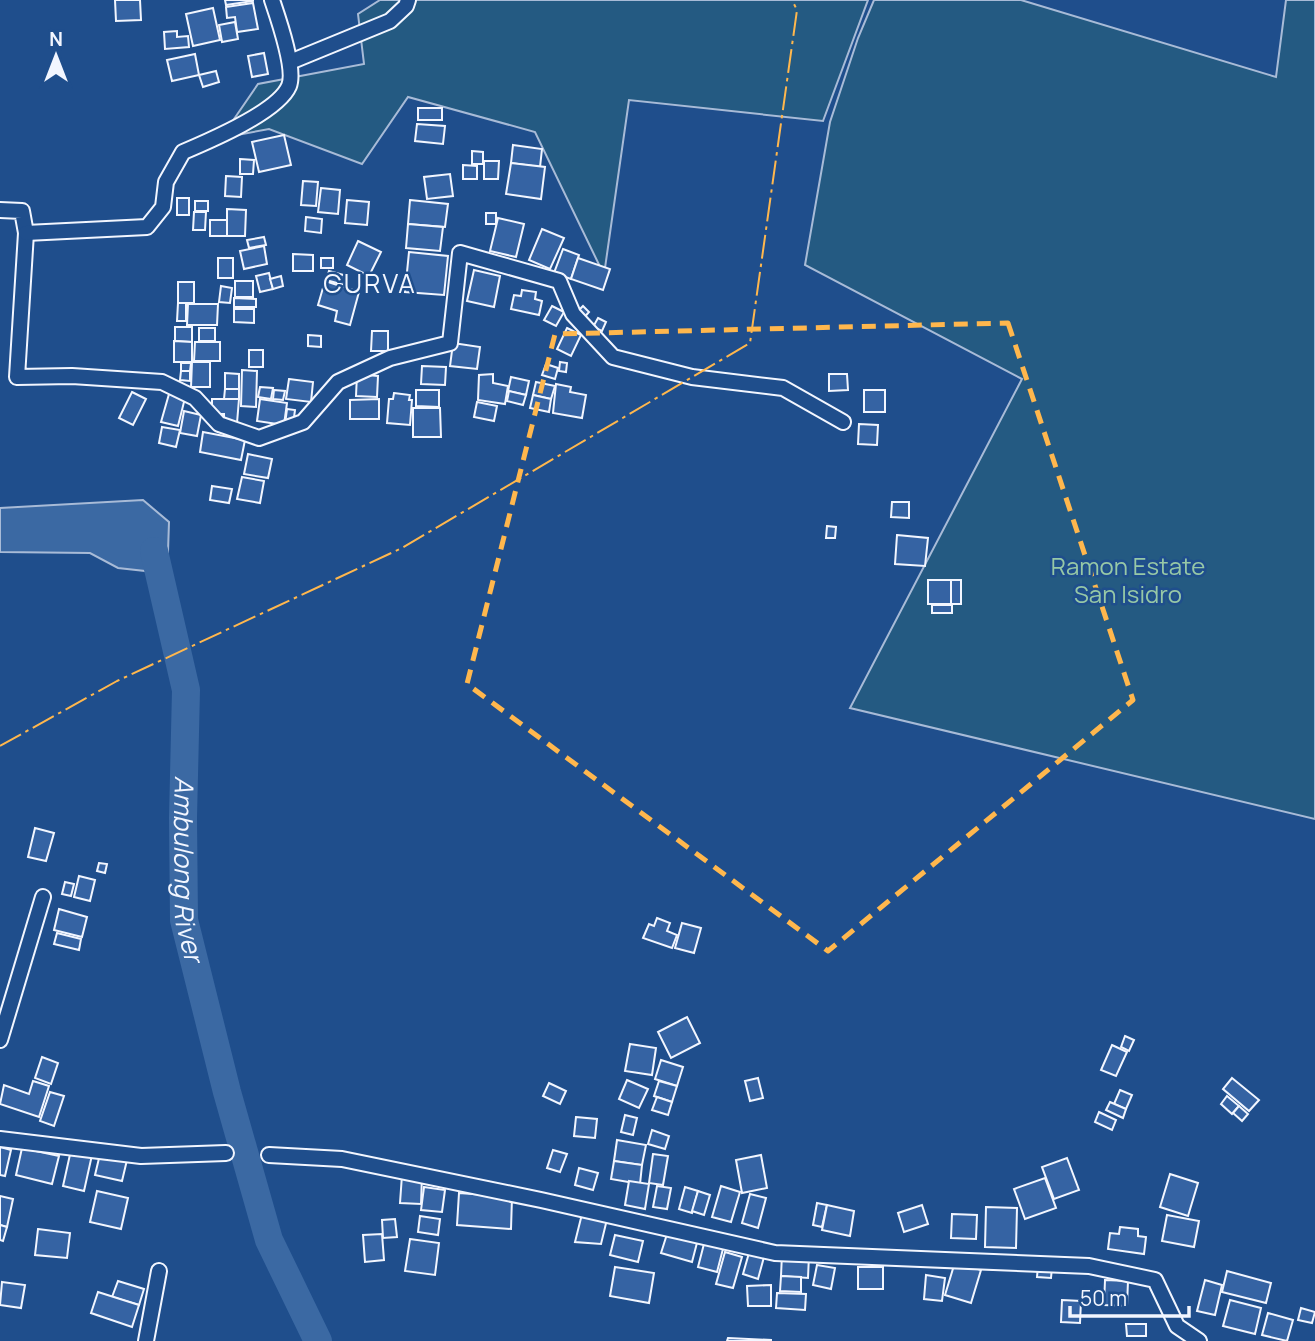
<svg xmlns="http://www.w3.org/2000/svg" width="1315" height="1341" font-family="Manrope,sans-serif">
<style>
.green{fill:#245a82;stroke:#a8bbd7;stroke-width:2}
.water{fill:#3b69a3;stroke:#a8bbd7;stroke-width:2}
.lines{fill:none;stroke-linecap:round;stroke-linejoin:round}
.river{stroke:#3b69a3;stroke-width:28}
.building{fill:#3563a3;stroke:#f2f6ff;stroke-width:2}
.street-casing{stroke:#f2f6ff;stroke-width:18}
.street{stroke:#1f4e8c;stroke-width:14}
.power{stroke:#ffb74d;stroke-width:2;stroke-dasharray:24 5 3.5 5;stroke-linecap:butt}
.marked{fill:none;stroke:#ffb74d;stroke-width:5;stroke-dasharray:14 9;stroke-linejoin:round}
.labels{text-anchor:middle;stroke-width:5;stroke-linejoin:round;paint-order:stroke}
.park-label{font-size:24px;fill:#97c8a6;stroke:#1f4e8c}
.neighbourhood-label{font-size:26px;letter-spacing:2px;fill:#f2f6ff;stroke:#1f4e8c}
.water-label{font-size:26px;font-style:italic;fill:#f2f6ff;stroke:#1f4e8c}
</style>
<rect width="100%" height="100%" fill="#1f4e8c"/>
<g class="green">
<path d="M380 0H868L823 121 629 100 604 275 535 132 408 97 362 164 269 129 221 138 258 84 364 64 358 14Z"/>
<path d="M874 0H1021L1276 77 1286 0H1315V819L850 708 1022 379 805 265 830 122 858 38Z"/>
</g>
<path class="water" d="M143 500 169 522 167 581 161 587 145 571 118 568 90 553 0 552V508Z"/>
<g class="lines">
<path class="river" id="s1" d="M154 551 186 690 183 818 184 920 227 1092 269 1240 318 1341"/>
</g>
<g class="building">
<path d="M115 0H140L141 20 116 21Z"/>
<path d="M225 0H253V1L226 5Z"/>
<path d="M253 3 258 29 237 32 235 17 227 18 226 7Z"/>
<path d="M213 8 220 40 193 46 186 14Z"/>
<path d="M235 22 238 39 222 42 219 25Z"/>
<path d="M177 31V37L188 36 189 47 165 49 164 32Z"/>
<path d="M264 53 268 74 252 77 248 56Z"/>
<path d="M195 54 199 75 172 81 167 60Z"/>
<path d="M216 71 219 82 203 87 199 75Z"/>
<rect x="418" y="108" width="24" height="12"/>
<path d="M417 124 445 126 443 144 415 141Z"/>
<path d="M284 135 291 165 259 172 252 142Z"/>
<path d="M513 145 542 149 540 167 511 163Z"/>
<path d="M472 151 483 152V164H472Z"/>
<path d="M240 159 254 160 253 174H240Z"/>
<path d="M484 161H499L498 179H484Z"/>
<path d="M511 163 545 167 541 199 506 194Z"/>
<path d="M463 165 477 166V179H463Z"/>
<path d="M450 174 453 196 427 199 424 177Z"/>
<path d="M226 176 242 177 241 197 225 196Z"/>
<path d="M303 181 318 182 316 206 301 205Z"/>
<path d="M321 188 340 190 338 214 318 212Z"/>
<rect x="177" y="198" width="12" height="17"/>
<path d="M347 200 369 202 367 225 345 223Z"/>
<path d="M410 200 448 204 445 227 408 224Z"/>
<rect x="195" y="201" width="13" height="10"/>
<path d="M227 209 246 210 245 236H227Z"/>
<path d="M194 212H206L205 230H193Z"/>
<rect x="486" y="213" width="10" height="11"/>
<path d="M306 217 322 219 321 233 305 231Z"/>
<path d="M498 218 524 224 516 257 490 251Z"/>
<rect x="210" y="220" width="17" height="16"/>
<path d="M408 224 443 227 440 251 406 248Z"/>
<path d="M542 229 564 238 550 269 529 260Z"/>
<path d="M264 237 266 245 249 248 247 240Z"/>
<path d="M358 241 381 252 369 276 347 265Z"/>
<path d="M264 246 267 264 244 269 240 251Z"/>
<path d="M563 249 579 255 571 279 554 273Z"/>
<path d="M409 252 448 256 444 295 405 292Z"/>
<path d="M293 254 313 255V271H293Z"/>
<rect x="218" y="258" width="15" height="20"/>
<rect x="321" y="258" width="12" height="10"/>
<path d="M578 258 610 269 603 290 571 279Z"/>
<path d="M474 270 500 276 494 307 467 301Z"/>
<path d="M329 271 347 276 344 285 326 280Z"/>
<path d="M269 273 273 289 260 292 256 276Z"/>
<path d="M281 276 283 286 273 289 270 279Z"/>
<rect x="235" y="281" width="18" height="16"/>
<path d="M325 281 359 292 350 325 335 321 337 311 318 305Z"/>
<rect x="178" y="282" width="16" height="21"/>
<path d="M221 286 232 288 230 303 219 302Z"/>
<path d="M522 290 536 292 535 299 542 301 539 315 511 309 514 295 521 296Z"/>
<path d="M234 298 256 299V307H234Z"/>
<path d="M178 303H186V321H177Z"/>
<path d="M188 304H218L217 325H187Z"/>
<path d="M552 306 564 312 556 326 544 320Z"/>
<path d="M583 306 589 312 582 320 575 314Z"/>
<path d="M234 309H254V323L234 322Z"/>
<path d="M598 318 606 322 602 331 593 327Z"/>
<path d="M175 327H192V342L175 341Z"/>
<rect x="199" y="328" width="16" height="13"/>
<path d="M567 328 581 335 571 356 557 349Z"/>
<path d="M372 331H388V351H371Z"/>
<path d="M308 335 321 336V347L308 346Z"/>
<path d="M174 341 192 342V362H174Z"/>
<path d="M195 342H220V361H194Z"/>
<path d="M453 343 480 347 477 369 450 366Z"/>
<rect x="249" y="350" width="14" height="17"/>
<path d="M192 362H210V387H191Z"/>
<path d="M560 362 567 363 566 372 559 371Z"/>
<path d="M181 363H191L190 371H181Z"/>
<path d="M546 364 558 368 555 379 542 375Z"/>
<path d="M422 366 446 367 445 385 421 384Z"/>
<path d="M242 370 257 371 256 407 241 406Z"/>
<path d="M181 371H190V381L180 380Z"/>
<path d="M225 373 239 374V389H225Z"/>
<path d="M357 374 378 376 377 397 356 396Z"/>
<path d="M493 374V383L508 386 505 404 478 400 479 375Z"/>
<path d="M829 374H847L848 390 829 391Z"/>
<path d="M511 377 529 381 526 395 508 391Z"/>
<path d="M289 379 313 382 311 402 286 399Z"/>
<path d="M536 382 555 386 551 399 533 395Z"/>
<path d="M556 384 571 387 570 392 586 395 582 418 553 413Z"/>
<path d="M171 387 185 398 178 426 161 422Z"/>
<path d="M260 387 273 388 271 399 258 397Z"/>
<path d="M225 389H239V399H224Z"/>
<path d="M274 390 285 391 283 400 273 399Z"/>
<path d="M416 390H439V407L416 406Z"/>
<rect x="864" y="390" width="21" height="22"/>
<path d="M509 391 526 395 523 405 507 401Z"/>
<path d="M132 392 146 399 133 425 119 418Z"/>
<path d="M394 393 410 395 409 400H412L410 425 387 423 389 399H393Z"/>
<path d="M533 395 551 399 549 412 530 408Z"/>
<path d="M212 399H239L237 423 224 422V414H212Z"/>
<path d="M260 399 287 403 284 425 257 421Z"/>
<path d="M379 399V419H350V400Z"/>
<path d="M477 402 497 406 494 421 474 417Z"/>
<path d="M413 408H440L441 437H413Z"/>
<path d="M287 409 295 410 293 425 285 424Z"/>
<path d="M184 411 201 415 197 436 180 433Z"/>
<path d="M859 424 878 425 877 445 858 444Z"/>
<path d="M162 427 180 430 176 447 159 443Z"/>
<path d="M203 432 245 440 241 460 200 452Z"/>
<path d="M248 454 272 459 268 478 244 474Z"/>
<path d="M242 477 264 481 260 503 237 499Z"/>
<path d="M212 486 232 489 229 503 210 500Z"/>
<path d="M892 502H909V518L891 517Z"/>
<path d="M827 526 836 527 835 538H826Z"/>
<path d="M897 535 928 538 925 566 895 564Z"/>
<rect x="928" y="580" width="23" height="24"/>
<rect x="951" y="580" width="10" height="24"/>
<rect x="932" y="605" width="20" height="8"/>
<path d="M35 828 54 833 46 861 28 857Z"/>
<path d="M99 863 107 864 105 873 97 871Z"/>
<path d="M79 876 95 880 90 901 74 897Z"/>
<path d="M65 882 74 884 71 896 62 894Z"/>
<path d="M59 909 87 917 82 937 54 930Z"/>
<path d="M657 918 670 923 667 931 677 935 672 948 643 938 649 924 654 926Z"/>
<path d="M682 923 701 928 694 953 675 948Z"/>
<path d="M57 933 81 939 79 950 54 944Z"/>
<path d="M687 1017 700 1043 671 1058 658 1032Z"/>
<path d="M1125 1036 1134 1040 1129 1051 1121 1047Z"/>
<path d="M630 1044 656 1048 652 1075 625 1071Z"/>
<path d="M1112 1045 1127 1052 1116 1076 1101 1070Z"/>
<path d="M42 1057 58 1063 51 1084 35 1078Z"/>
<path d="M661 1060 683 1067 677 1086 655 1079Z"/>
<path d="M758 1078 763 1098 750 1101 745 1081Z"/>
<path d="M1232 1078 1259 1100 1249 1111 1223 1089Z"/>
<path d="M627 1080 648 1089 639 1108 619 1099Z"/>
<path d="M33 1081 49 1086 39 1117 0 1104 4 1085 29 1094Z"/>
<path d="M659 1081 677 1086 672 1102 654 1096Z"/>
<path d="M549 1083 566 1091 560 1104 543 1096Z"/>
<path d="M1120 1090 1132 1095 1126 1109 1114 1104Z"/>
<path d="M50 1092 64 1096 54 1126 40 1121Z"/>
<path d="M1227 1096 1239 1106 1232 1114 1221 1104Z"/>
<path d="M657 1097 672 1102 668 1115 652 1110Z"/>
<path d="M1110 1102 1126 1109 1123 1118 1106 1110Z"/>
<path d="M1239 1106 1248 1114 1242 1121 1233 1113Z"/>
<path d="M1099 1112 1116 1120 1112 1130 1095 1122Z"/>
<path d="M625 1115 637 1118 633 1135 621 1132Z"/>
<path d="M576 1117 597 1119 595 1138 574 1136Z"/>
<path d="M652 1130 669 1136 665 1149 648 1144Z"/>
<path d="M617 1140 646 1145 642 1165 614 1161Z"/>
<path d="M0 1147 11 1150 5 1176 0 1175Z"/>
<path d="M22 1148 59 1156 52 1184 16 1175Z"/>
<path d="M71 1150 92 1155 84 1191 63 1186Z"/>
<path d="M553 1150 567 1154 560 1172 547 1168Z"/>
<path d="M100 1154 127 1160 122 1181 95 1175Z"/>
<path d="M653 1154 668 1156 663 1185 649 1183Z"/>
<path d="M761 1155 767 1188 742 1193 736 1160Z"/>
<path d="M1067 1158 1079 1190 1054 1199 1042 1167Z"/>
<path d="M614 1161 642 1165 640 1184 611 1179Z"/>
<path d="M579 1168 598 1173 593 1190 575 1185Z"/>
<path d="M1170 1174 1198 1183 1188 1216 1160 1207Z"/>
<path d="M402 1175 422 1176 421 1204 400 1203Z"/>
<path d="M1045 1178 1056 1208 1025 1219 1014 1189Z"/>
<path d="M629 1181 649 1184 645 1209 625 1205Z"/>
<path d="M657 1186 671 1188 667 1209 653 1207Z"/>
<path d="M721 1186 740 1192 731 1222 712 1217Z"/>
<path d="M424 1187 445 1190 442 1212 421 1210Z"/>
<path d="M685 1187 698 1191 692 1213 679 1209Z"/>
<path d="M97 1191 128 1198 121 1229 90 1222Z"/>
<path d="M698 1191 710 1195 704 1215 692 1211Z"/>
<path d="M459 1193 512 1197 511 1229 457 1225Z"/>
<path d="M750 1194 766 1198 758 1228 742 1223Z"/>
<path d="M0 1196 13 1199 7 1227 0 1225Z"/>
<path d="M817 1203 827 1205 822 1227 813 1225Z"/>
<path d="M827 1205 854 1211 850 1236 822 1230Z"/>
<path d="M922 1205 928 1224 904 1232 898 1213Z"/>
<path d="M584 1206 609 1211 601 1244 575 1242Z"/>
<path d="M986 1207 1017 1208 1016 1248 985 1247Z"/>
<path d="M952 1214 977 1215 976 1239 951 1238Z"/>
<path d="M1167 1215 1199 1221 1194 1247 1162 1241Z"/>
<path d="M420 1216 440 1219 438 1235 418 1232Z"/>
<path d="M395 1219 397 1237 383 1238 382 1220Z"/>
<path d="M0 1225 7 1227 3 1241 0 1240Z"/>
<path d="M1120 1227 1138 1229V1236L1146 1237 1144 1254 1108 1249 1110 1233 1119 1234Z"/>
<path d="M38 1229 70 1233 67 1258 35 1255Z"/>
<path d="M668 1231 698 1239 692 1262 661 1253Z"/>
<path d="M382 1234 384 1260 365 1262 363 1235Z"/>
<path d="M615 1235 643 1241 638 1262 610 1255Z"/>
<path d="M410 1239 439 1243 435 1275 405 1271Z"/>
<path d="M705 1240 724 1245 717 1272 698 1267Z"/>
<path d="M725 1252 742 1257 733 1288 716 1284Z"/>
<path d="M749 1253 764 1257 758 1279 743 1274Z"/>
<path d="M782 1254 809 1255 808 1278 781 1276Z"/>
<path d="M955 1262 981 1270 971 1303 945 1295Z"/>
<path d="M817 1265 835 1268 831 1289 813 1285Z"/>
<path d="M1038 1266 1052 1267 1051 1278 1037 1277Z"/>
<path d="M615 1267 654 1273 649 1303 610 1296Z"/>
<rect x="858" y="1267" width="25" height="22"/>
<path d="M1227 1271 1271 1283 1266 1303 1222 1292Z"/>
<path d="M926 1275 945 1278 942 1301 924 1299Z"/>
<path d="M781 1276 801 1277V1292L780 1291Z"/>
<path d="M1105 1280 1128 1281 1127 1306 1104 1305Z"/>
<path d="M1205 1280 1222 1285 1215 1315 1197 1311Z"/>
<path d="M118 1281 144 1289 139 1305 112 1297Z"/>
<path d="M2 1282 25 1285 21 1308 0 1305Z"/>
<path d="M771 1285V1306H748L747 1286Z"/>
<path d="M98 1292 139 1305 132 1327 91 1313Z"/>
<path d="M777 1293 806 1294 805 1310 776 1308Z"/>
<path d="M1062 1300 1081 1301 1080 1323 1061 1322Z"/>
<path d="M1230 1300 1261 1308 1255 1334 1223 1326Z"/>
<path d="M1301 1308 1315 1312 1312 1323 1298 1320Z"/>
<path d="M1268 1313 1293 1320 1287 1341 1262 1335Z"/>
<path d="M1126 1324H1146V1336H1127Z"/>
<path d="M728 1338 771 1340V1341H727Z"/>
</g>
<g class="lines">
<defs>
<g id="street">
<path d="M290 62 390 21 406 6 408 0"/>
<path d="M0 210 22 211 26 233 17 377 72 376 162 382 195 398 219 424 259 438 303 422 338 382 390 358 450 343 460 253 559 281 573 314 613 357 692 377 783 388 843 422"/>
<path d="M26 233 147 227 163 207 166 182 183 152C209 141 278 112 289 86 296 69 278 18 272 0"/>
<path d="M0 1040 43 897"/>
<path d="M0 1139 141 1156 226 1153"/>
<path d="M269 1155 342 1159 541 1200 775 1253 1089 1266 1155 1280 1177 1326 1199 1341"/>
<path d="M146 1341 159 1271"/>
</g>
</defs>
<use href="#street" class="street-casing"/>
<use href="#street" class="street"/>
<path class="power" d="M0 746 117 681 402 548 750 343 797 10 792 0"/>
</g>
<path class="marked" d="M1008 323 1133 700 828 951 467 684 555 334Z"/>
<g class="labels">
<g class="park-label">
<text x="1128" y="575">Ramon Estate<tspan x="1128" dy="28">San Isidro</tspan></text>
</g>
<g class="neighbourhood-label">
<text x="370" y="293">CURVA</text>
</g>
<g class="water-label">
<text dy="9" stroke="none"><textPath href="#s1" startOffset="322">Ambulong River</textPath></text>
</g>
</g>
<g transform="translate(56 56)" stroke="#1f4e8c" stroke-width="5" paint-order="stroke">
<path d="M0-5L12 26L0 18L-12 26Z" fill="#f2f6ff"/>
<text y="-10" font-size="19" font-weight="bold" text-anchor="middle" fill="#f2f6ff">N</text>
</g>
<path d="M1070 1306v10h119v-10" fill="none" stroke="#f2f6ff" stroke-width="3.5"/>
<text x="1080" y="1306" font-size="21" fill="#f2f6ff" stroke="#1f4e8c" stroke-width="5" paint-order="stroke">50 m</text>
</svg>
